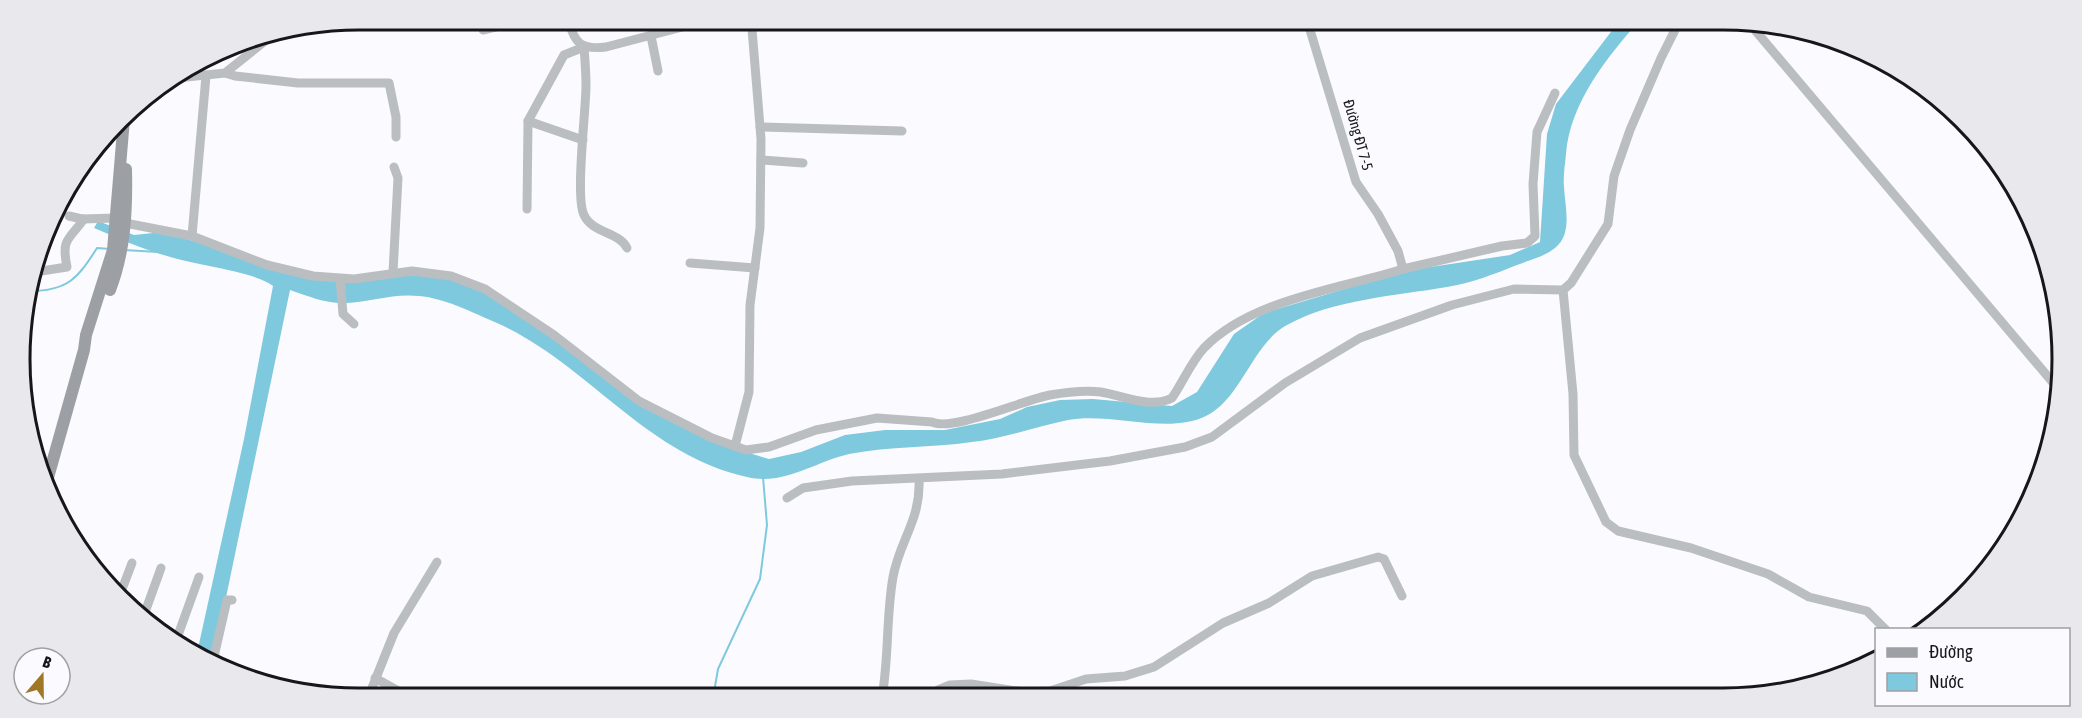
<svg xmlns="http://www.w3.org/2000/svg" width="2082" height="718" font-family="'Asap Condensed',sans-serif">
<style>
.water{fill:#7fc9de}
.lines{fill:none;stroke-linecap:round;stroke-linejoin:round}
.stream{stroke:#7fc9de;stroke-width:2}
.minor{stroke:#bbbec1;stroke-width:9}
.secondary{stroke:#9ca0a5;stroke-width:12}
.labels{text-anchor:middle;stroke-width:4.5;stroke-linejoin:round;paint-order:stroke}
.street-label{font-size:15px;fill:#17171a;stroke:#fbfbff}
.rim{fill:none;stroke:#17171a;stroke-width:3}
</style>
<rect width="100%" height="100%" fill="#fbfbff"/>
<path class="water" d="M1620 20H1640C1607 57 1570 103 1566 154 1565 165 1563 176 1564 187 1565 207 1573 234 1555 248 1544 257 1529 260 1517 265 1495 274 1471 283 1447 287 1396 296 1334 299 1287 325 1252 344 1242 398 1206 416 1168 435 1111 412 1068 420 1036 427 1004 438 972 442 931 448 891 446 849 454 814 462 784 486 747 477 646 455 587 363 497 323 473 313 445 298 419 296 394 293 370 302 346 303 326 304 308 296 290 290L213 660 197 653 244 439 273 286C254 271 193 265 167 256 142 249 118 238 94 228L98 221 134 235 163 232 324 280 393 274 451 278 489 293 645 402 735 449 769 459 801 452 845 435 885 430H945L1000 419 1027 407 1060 400 1093 399 1172 406 1197 392 1234 334 1264 313 1368 282 1424 268 1510 255 1540 242 1547 134 1556 104Z"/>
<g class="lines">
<g class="stream">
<path d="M124 250 158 252"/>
<path d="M30 291C68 291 78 278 97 248L110 249"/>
<path d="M713 698 718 669 760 579 767 525 763 477"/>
</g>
<g class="minor">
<path d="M568 20C575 44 581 50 606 47L709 20"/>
<path d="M1749 23 2055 385"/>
<path d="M483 30 525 20"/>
<path d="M651 36 658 71"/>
<path d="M225 73 235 76 298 83H389L396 117V137"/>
<path d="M177 78 225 73 270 37"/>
<path d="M528 121 583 140"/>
<path d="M760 127 902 131"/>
<path d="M761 160 803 163"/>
<path d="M527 209 528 121 564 55 584 47C585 60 586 72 586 85 586 111 575 197 584 215 593 234 618 231 627 248"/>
<path d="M69 216 82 219 116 218"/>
<path d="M125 223 192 236 267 265 313 276 354 279 412 271 451 276 485 289 554 335 639 401 712 438 746 450 769 447 816 430 877 418 932 422C952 432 1023 400 1050 395 1067 392 1084 390 1101 392 1124 396 1150 409 1172 398 1183 382 1191 362 1204 348 1252 299 1340 289 1403 269L1398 251 1378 214 1356 182 1307 20"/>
<path d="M192 236 206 76"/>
<path d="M690 263 755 268"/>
<path d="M1403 269 1502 246 1527 243 1535 236 1533 184 1537 132 1555 93"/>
<path d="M35 272 67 267C61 238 69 240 84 219"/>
<path d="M393 272 398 178 394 167"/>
<path d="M340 279 343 314 354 324"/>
<path d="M1563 290 1573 394 1574 455 1606 522 1618 531 1691 548 1768 574 1809 597 1867 611 1886 630"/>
<path d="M735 446 749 392 750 305 760 228 761 139 752 29 749 20"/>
<path d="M787 498 803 488 852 481 1002 474 1110 461 1185 447 1212 437 1285 383 1360 338 1452 305 1514 289 1563 290 1571 283 1608 224 1614 176 1630 130 1661 58 1680 20"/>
<path d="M121 592 132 563"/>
<path d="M144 615 161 568"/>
<path d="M168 639 177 638 199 577"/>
<path d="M213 661 227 600H232"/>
<path d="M375 678 411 698"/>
<path d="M882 697C889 658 886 617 893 577 900 539 921 520 919 479"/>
<path d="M931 697 938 690 950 685 971 684 1023 692 1050 691 1086 679 1125 676 1154 667 1223 623 1269 603 1312 576 1378 557 1384 559 1402 596"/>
<path d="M368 698 394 633 437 562"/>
</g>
<g class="secondary">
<path d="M110 290C125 251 127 211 126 169"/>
<path d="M47 481 84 350 86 335 113 250 124 119"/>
</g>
</g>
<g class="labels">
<g class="street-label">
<text transform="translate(1358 135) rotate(74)" y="5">Đường ĐT 7-5</text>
</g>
</g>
<path d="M0 0H2082V718H0ZM359 30H1723A329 329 0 0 1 2052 359V359A329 329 0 0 1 1723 688H359A329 329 0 0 1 30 359V359A329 329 0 0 1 359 30Z" fill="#e9e9ed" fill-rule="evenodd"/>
<path class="rim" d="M359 30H1723A329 329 0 0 1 2052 359V359A329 329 0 0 1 1723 688H359A329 329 0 0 1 30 359V359A329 329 0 0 1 359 30Z"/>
<rect x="1875" y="628" width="195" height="78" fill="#fbfbff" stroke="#a0a0a3" stroke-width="1.5"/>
<rect x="1887" y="648" width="30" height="9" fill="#9ca0a5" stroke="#a0a0a3" stroke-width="1.5"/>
<text x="1929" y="658" font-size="18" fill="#17171a">Đường</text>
<rect x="1887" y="673" width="30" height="18" fill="#7fc9de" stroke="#a0a0a3" stroke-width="1.5"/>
<text x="1929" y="688" font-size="18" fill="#17171a">Nước</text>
<g transform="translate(42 676) rotate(20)"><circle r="28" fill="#fbfbff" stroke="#a0a0a3" stroke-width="1.5"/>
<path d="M0-4.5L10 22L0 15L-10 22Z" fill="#9f7725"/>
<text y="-9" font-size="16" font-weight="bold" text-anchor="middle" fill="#17171a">B</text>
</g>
</svg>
